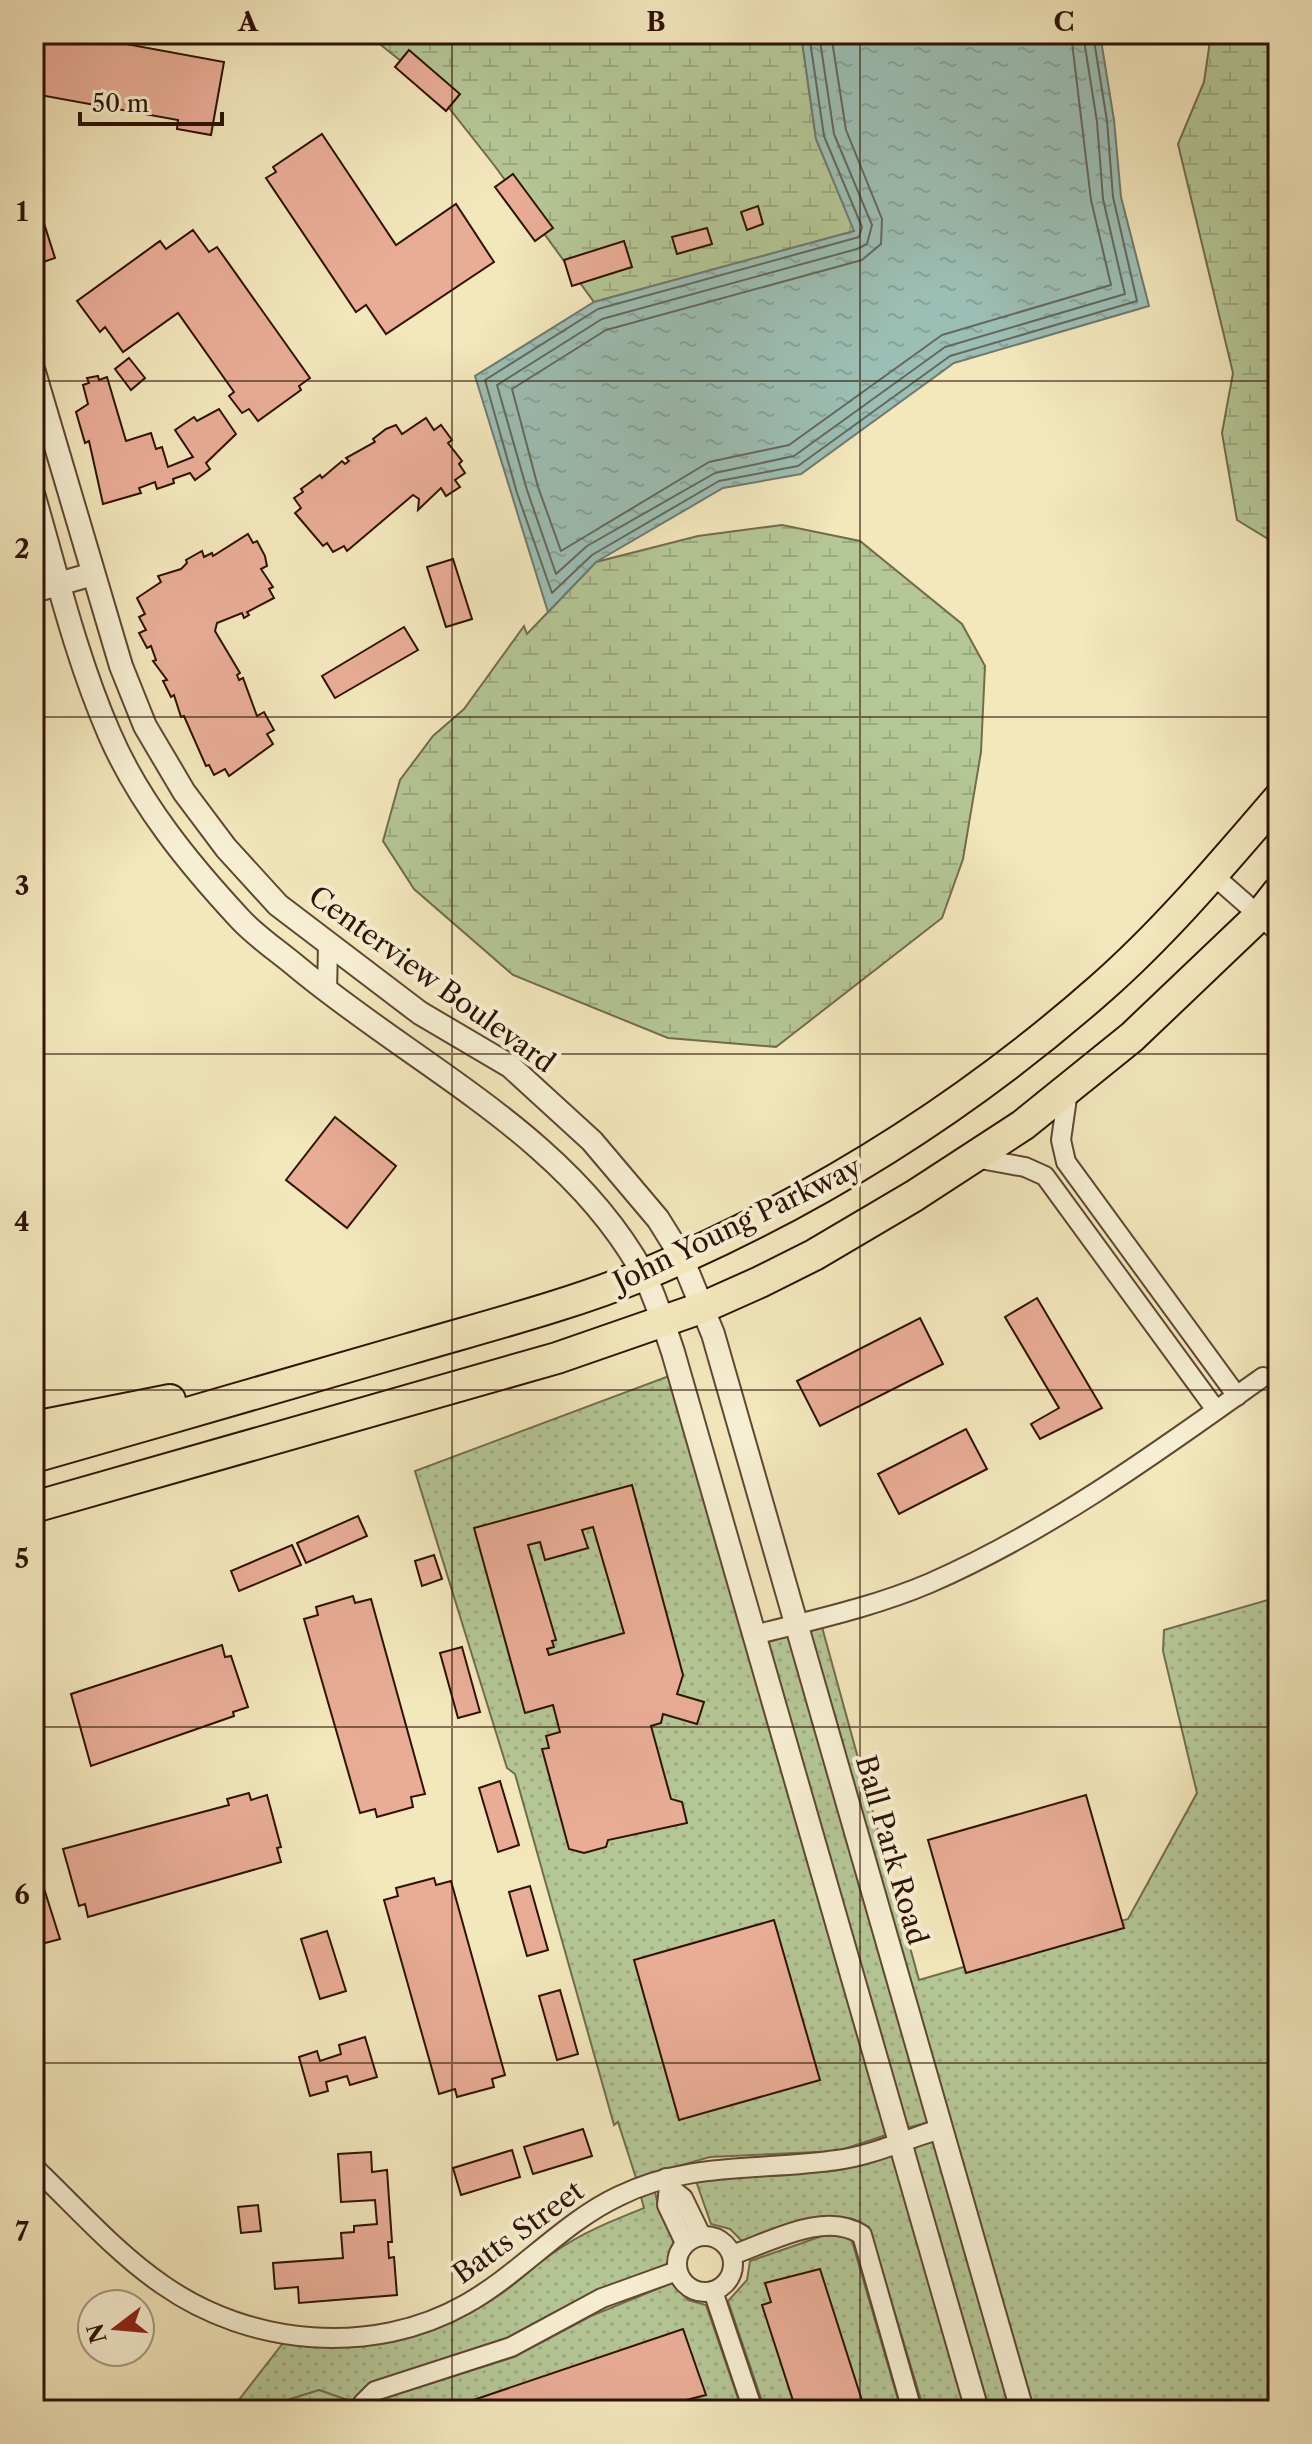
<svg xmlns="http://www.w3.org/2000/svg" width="1312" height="2444" font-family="'Libre Caslon Text',serif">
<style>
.grass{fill:url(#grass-dots);stroke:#726c4c;stroke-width:2}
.wetland{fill:url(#wetland-marsh);stroke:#726c4c;stroke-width:2}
.water{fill:url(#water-ripples);stroke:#707a6e;stroke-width:2}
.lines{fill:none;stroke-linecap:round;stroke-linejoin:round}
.shore{stroke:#65685c;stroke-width:2}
.building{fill:#e9ad96;stroke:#2e1203;stroke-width:2;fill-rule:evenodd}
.minor-casing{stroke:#5f4731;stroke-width:22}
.tertiary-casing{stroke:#5f4731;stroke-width:26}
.trunk-casing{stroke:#2e1203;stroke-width:34}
.minor{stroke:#f7efd3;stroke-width:18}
.tertiary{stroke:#f7efd3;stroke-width:22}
.trunk{stroke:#f3e7bc;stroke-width:30}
.grid{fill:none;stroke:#2e1203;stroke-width:2;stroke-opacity:0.55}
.labels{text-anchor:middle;stroke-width:8;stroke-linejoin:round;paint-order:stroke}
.street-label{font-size:28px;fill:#2e1203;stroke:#f7efd3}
.neatline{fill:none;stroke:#2e1203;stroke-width:3}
.grid-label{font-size:26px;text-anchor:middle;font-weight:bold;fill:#2e1203}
</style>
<defs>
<pattern id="grass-dots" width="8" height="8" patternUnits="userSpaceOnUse" patternTransform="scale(2)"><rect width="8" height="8" fill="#b5c796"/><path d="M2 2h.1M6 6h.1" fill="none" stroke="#9caa80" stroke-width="1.8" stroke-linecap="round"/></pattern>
<pattern id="wetland-marsh" width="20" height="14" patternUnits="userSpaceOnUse" patternTransform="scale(2)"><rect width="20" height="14" fill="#b5c796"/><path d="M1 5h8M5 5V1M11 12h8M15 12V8" fill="none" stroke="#9caa80"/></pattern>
<pattern id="water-ripples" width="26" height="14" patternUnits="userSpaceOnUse" patternTransform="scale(2)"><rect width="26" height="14" fill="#9cbfb5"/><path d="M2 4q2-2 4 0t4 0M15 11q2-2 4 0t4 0" fill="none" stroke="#87a39a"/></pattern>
</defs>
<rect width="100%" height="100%" fill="#f3e7bc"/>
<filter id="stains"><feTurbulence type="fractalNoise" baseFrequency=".0025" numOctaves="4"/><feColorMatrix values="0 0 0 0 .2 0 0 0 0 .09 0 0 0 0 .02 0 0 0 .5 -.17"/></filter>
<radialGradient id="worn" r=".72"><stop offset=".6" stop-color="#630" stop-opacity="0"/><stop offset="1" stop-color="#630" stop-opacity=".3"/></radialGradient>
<g class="grass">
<path d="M669 1376 886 2135 838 2151 710 2157 636 2178 618 2122 614 2125 515 1774 507 1768 415 1471Z"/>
<path d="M1278 1597V2410H1034L810 1631 822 1627 919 1980 1128 1919 1197 1793 1163 1651 1164 1630Z"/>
<path d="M788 1636 928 2122 907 2128 768 1642Z"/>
<path d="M933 2141 1011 2410H989L913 2147Z"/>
<path d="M892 2154 966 2410H924L869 2227C830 2201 784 2229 744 2243L730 2229 711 2224 696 2181 713 2177 840 2170Z"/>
<path d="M655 2192 659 2209 677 2239 667 2264 582 2298 507 2338 372 2382 353 2402 319 2390 256 2410H231L283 2343C358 2356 435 2339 498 2296 519 2282 536 2264 556 2251 583 2232 614 2220 644 2208L641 2197Z"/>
<path d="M828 2234 844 2236 852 2241 901 2410H765L728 2301 747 2280 750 2261Z"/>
<path d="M672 2283 688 2300 706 2305 742 2410H374L381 2399 514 2357 591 2316Z"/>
</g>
<g class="wetland">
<path d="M367 34H801L816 139 855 231 594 302 494 165 430 84Z"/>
<path d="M1211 34H1278V545L1237 520 1222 433 1233 373 1178 144 1204 82Z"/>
<path d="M782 525 860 541 962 624 985 666 981 752 963 859 942 918 776 1047 668 1038 513 975 414 889 383 841 400 780 433 736 464 709 524 626 527 634 596 562 698 536Z"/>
<path d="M319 2390 353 2402V2410H256Z"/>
</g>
<path class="water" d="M801 34H1100L1114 120 1121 197 1149 306 954 363 801 474 723 488 596 562 548 612 475 376 594 302 854 231 816 139Z"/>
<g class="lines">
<g class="shore">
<path d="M809 34 824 136 862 227 859 237 598 309 485 380 517 493 552 593 592 555 719 481 798 466 950 356 1137 301 1113 197 1107 121 1093 34"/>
<path d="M819 34 834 134 872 225 867 244 857 249 602 319 497 385 527 490 556 574 587 546 715 473 794 456 945 347 1125 294 1103 199 1097 122 1083 34"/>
<path d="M831 34 846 130 882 219 881 244 862 260 606 330 512 389 538 487 561 551 709 462 789 445 942 335 1111 285 1091 200 1071 34"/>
</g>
</g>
<g class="building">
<path d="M34 34H102L116 37 115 42 224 62 211 135 177 129 178 120 34 94Z"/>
<path d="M409 50 460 94 446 111 395 67Z"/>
<path d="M322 134 396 245 456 204 494 262 386 334 366 305 356 312 266 178 276 172 273 167Z"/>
<path d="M513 174 553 228 535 241 495 187Z"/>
<path d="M35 195 55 258 35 265 34 196Z"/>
<path d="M758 206 763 224 747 230 741 212Z"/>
<path d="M707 228 712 244 677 254 672 237Z"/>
<path d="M193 230 209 252 217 247 310 378 299 386 301 390 258 421 249 409 242 413 229 396 234 392 178 313 123 352 105 327 100 332 77 301 160 241 166 249Z"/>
<path d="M624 241 632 267 572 286 564 260Z"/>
<path d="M129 358 145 378 131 390 115 369Z"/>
<path d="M98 376 99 380 107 377 126 441 151 433 156 449 162 447 168 467 193 457 175 430 194 417 197 421 219 409 236 434 206 463 210 469 195 480 190 473 173 479 174 483 157 489 155 482 139 488 141 493 103 504 89 441 85 443 76 412 88 404 83 385 89 383 87 378Z"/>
<path d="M426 418 434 430 441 425 452 440 448 443 462 461 459 464 465 473 455 480 460 487 446 496 441 488 418 510 419 499 413 495 347 551 344 546 333 552 327 543 323 546 295 513 301 508 294 498 303 492 301 489 320 475 322 478 342 461 345 464 349 461 346 458 375 442 373 439 386 429 396 425 402 434Z"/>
<path d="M248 534 253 543 257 541 265 556 267 566 261 569 273 587 269 589 274 598 247 612 249 615 244 618 242 613 217 623 215 631 240 673 237 675 239 680 243 678 257 716 264 712 274 730 267 734 273 744 229 776 225 769 214 775 209 765 206 766 184 716 181 717 174 695 171 697 163 681 167 680 153 661 156 660 151 646 147 648 139 633 146 630 139 617 145 614 137 598 161 582 158 576 181 569 187 563 186 560 202 551 204 557 212 553 213 556Z"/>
<path d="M453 559 472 619 446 627 427 567Z"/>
<path d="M404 627 418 650 335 698 322 676Z"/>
<path d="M335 1117 396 1166 347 1228 286 1180Z"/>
<path d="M1037 1298 1102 1408 1040 1439 1031 1424 1059 1408 1005 1317Z"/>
<path d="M920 1318 943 1364 820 1426 797 1381Z"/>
<path d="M966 1429 987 1469 899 1514 878 1474Z"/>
<path d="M632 1485 683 1675 677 1694 704 1702 697 1724 663 1714 661 1723 651 1726 671 1799 682 1802 687 1823 608 1840 606 1847 584 1853 569 1849 542 1749 549 1748 546 1736 560 1732 553 1705 525 1713 474 1528ZM593 1527 624 1633 549 1655 547 1649 554 1647 552 1641 556 1640 528 1545 540 1542 545 1560 588 1548 582 1530Z"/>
<path d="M358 1516 367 1536 306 1563 297 1543Z"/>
<path d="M292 1545 301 1565 239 1591 231 1571Z"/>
<path d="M434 1555 442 1579 422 1586 415 1561Z"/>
<path d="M353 1596 355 1603 371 1599 425 1794 411 1797 413 1807 377 1817 375 1809 360 1813 304 1619 318 1615 316 1607Z"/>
<path d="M222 1645 225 1657 231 1656 248 1707 233 1712 234 1716 91 1766 71 1694Z"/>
<path d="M462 1647 480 1712 458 1718 440 1653Z"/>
<path d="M500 1781 519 1845 498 1852 479 1788Z"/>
<path d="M249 1793 251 1800 267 1795 281 1847 277 1848 281 1862 88 1917 85 1904 79 1906 63 1849 229 1805 227 1799Z"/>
<path d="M1086 1795 1124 1928 966 1973 928 1840Z"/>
<path d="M34 1857 60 1939 34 1946Z"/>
<path d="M434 1878 436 1885 451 1881 505 2075 492 2079 494 2087 457 2097 455 2089 439 2094 384 1900 398 1896 396 1888Z"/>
<path d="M530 1886 548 1950 527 1956 509 1892Z"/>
<path d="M774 1920 820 2080 679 2120 634 1960Z"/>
<path d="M327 1931 346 1991 320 1999 301 1939Z"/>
<path d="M560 1990 578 2054 557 2060 539 1996Z"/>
<path d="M365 2037 377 2077 350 2085 347 2076 326 2082 328 2091 310 2096 299 2057 317 2051 320 2061 341 2054 339 2045Z"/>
<path d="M583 2129 592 2156 533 2174 524 2147Z"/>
<path d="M512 2150 520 2177 461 2195 453 2168Z"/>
<path d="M371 2152 372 2172 387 2170 392 2242H388L389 2258 394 2257 397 2295 299 2303 298 2287 275 2289 273 2263 343 2258 341 2233 354 2232V2226L377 2224 375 2200 341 2202 338 2154Z"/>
<path d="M258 2205 261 2231 241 2233 238 2207Z"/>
<path d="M820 2269 865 2410H796L762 2305 771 2302 765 2283Z"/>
<path d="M683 2329 706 2395 647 2410H444Z"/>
</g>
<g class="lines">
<defs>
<g id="minor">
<path d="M1213 875 1278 932"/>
<path d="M327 992 328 945"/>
<path d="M1068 1091 1061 1140 1066 1162 1237 1396"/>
<path d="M975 1158 1025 1167 1045 1176 1216 1410"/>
<path d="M754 1635C813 1620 874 1607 930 1583 1049 1531 1158 1452 1263 1377"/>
<path d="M34 2167C75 2206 116 2253 163 2285 250 2346 373 2357 466 2304 521 2273 562 2223 619 2196 689 2161 763 2171 837 2160 872 2156 908 2138 941 2129"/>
<path d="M666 2178 669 2187 667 2205 685 2243"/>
<path d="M669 2187 683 2198 701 2235"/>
<circle cx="705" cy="2264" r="28"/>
<path d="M732 2255C770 2242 826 2210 862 2235L912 2410"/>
<path d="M713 2291 753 2410"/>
<path d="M363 2410V2403L375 2391 511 2347 602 2298 677 2271"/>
</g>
<g id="tertiary">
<path d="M34 372 121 666 145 726 184 792 226 848 278 905 420 1013 510 1066 592 1141 658 1219 681 1256 713 1334 1022 2410"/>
<path d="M34 497C57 576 76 657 109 733 139 803 189 864 241 920 257 937 278 951 296 966 413 1064 567 1135 643 1273 656 1297 664 1326 673 1352L977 2410"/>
<path d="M34 591 93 574"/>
</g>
<g id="trunk">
<path d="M34 1427 170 1400"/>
<path d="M34 1457C159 1421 284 1386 409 1349 487 1326 567 1306 643 1275 809 1205 965 1108 1100 989 1165 932 1222 864 1278 799"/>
<path d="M34 1507 557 1358 704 1307 760 1282 814 1255 914 1196 1023 1125 1132 1037 1260 915 1278 892"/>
</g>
</defs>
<use href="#minor" class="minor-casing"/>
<use href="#tertiary" class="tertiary-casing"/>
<use href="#trunk" class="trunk-casing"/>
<use href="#minor" class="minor"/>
<use href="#tertiary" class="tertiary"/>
<use href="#trunk" class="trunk"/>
</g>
<path class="grid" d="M452 34V2410M860 34V2410M34 381H1278M34 717H1278M34 1054H1278M34 1390H1278M34 1727H1278M34 2063H1278"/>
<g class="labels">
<g class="street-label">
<text transform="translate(432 979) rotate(36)" y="10">Centerview Boulevard</text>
<text transform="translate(737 1224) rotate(-26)" y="10">John Young Parkway</text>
<text transform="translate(892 1850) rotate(74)" y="10">Ball Park Road</text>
<text transform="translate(518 2232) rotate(-36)" y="10">Batts Street</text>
</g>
</g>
<rect width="1312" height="2444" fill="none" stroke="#f3e7bc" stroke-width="88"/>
<g transform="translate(116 2328) rotate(254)"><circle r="38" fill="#f7efd3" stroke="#a79780" stroke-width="2"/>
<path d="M0-6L14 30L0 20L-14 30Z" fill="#8f2418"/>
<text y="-12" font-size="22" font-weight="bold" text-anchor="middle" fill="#2e1203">N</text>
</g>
<path d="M80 112v12h142v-12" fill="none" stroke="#2e1203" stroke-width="4"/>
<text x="92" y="112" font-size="24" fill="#2e1203" stroke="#f7efd3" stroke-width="6" paint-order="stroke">50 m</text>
<rect x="44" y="44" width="1224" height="2356" class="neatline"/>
<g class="grid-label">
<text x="248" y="31">A</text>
<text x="656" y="31">B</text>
<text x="1064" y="31">C</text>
<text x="22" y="221">1</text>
<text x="22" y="558">2</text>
<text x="22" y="895">3</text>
<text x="22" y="1231">4</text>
<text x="22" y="1568">5</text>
<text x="22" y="1904">6</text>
<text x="22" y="2241">7</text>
</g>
<rect width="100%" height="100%" filter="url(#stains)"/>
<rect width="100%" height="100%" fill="url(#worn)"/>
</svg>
